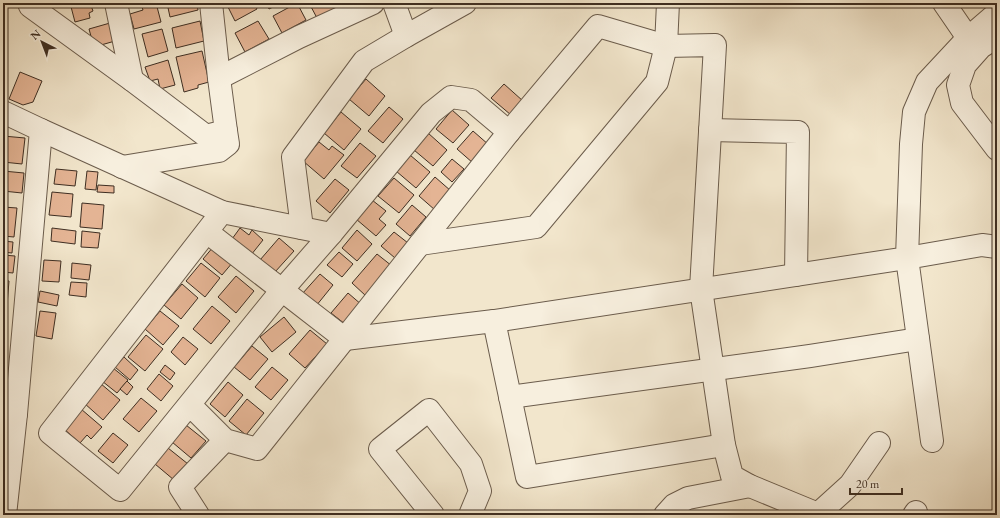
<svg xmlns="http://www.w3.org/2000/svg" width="1000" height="518" font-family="'EB Garamond',serif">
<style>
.building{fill:#e4b494;stroke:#3e2e22}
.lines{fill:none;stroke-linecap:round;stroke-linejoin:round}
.minor-casing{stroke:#6b5c4c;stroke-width:24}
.minor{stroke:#f7efde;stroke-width:22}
</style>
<rect width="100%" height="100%" fill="#f2e6cc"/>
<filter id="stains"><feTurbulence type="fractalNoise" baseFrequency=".005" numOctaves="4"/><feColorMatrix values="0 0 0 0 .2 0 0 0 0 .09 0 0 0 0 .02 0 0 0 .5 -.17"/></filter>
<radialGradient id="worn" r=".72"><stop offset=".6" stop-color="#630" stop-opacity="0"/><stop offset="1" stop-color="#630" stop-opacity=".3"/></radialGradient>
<g class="building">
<path d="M70 3H90L93 11 89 13 90 18 75 22Z"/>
<path d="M145 3H156L161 22 134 29 130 14 143 10 141 4Z"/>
<path d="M167 3H197L198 10 170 17Z"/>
<path d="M226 3H254L257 9 235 21Z"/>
<path d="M266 3H281L269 9Z"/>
<path d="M297 3 306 20 282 33 273 16Z"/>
<path d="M309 3H345L317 18Z"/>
<path d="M200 21 204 41 176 48 172 28Z"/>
<path d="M258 21 269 39 245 52 235 33Z"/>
<path d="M110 23 115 41 94 47 89 29Z"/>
<path d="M162 29 168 51 148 57 142 34Z"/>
<path d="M202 51 209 82 198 85V88L184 92 176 57Z"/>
<path d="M168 60 175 85 160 89 158 79 150 81 145 67Z"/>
<path d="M20 72 42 81 33 102 23 105 9 99Z"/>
<path d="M366 79 385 96 369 116 349 99Z"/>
<path d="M504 84 523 101 511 115 491 98Z"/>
<path d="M389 107 403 119 383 143 368 131Z"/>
<path d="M452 110 469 125 453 143 436 129Z"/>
<path d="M341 112 361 129 344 150 324 133Z"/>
<path d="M473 131 489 145 473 163 457 149Z"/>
<path d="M428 133 447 150 433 166 414 150Z"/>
<path d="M3 136 25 138 22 164 3 162Z"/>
<path d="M319 142 329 150 332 146 344 155 324 179 303 161Z"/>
<path d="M360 143 376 156 357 178 341 166Z"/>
<path d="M410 155 430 172 416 188 396 171Z"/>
<path d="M452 159 464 169 452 182 441 172Z"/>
<path d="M56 169 77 171 75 186 54 184Z"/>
<path d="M3 171 24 173 22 193 3 191Z"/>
<path d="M87 171 98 172 96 190 85 189Z"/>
<path d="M435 177 451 191 435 210 419 196Z"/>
<path d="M394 178 414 195 399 213 378 196Z"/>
<path d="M335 179 349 190 330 213 316 201Z"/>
<path d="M98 185 114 186V193L97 192Z"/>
<path d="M52 192 73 194 71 217 49 215Z"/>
<path d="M372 200 386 211 379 219 386 225 376 236 356 219Z"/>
<path d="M82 203 104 205 102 229 80 227Z"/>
<path d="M412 205 426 217 410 236 396 224Z"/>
<path d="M3 207 17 208 14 237 3 236Z"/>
<path d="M52 228 76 231 75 244 51 241Z"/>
<path d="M240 228 249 235 252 230 263 240 251 255 232 239Z"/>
<path d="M357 230 372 244 357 261 342 248Z"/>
<path d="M82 231 100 233 98 248 81 247Z"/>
<path d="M394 232 408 243 395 258 381 246Z"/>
<path d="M279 238 294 251 275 272 260 260Z"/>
<path d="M3 241 13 242 12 253 3 252Z"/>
<path d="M214 246 233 262 222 275 203 259Z"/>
<path d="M339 252 353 264 342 277 327 265Z"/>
<path d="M377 254 392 266 366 296 352 283Z"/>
<path d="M3 255 15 256 13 273 3 272Z"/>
<path d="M44 260 61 261 59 282 42 281Z"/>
<path d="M72 263 91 265 89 280 71 278Z"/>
<path d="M201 263 220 278 205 297 186 281Z"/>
<path d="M320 274 333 285 316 306 302 294Z"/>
<path d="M236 276 254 291 236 313 218 297Z"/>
<path d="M3 280 9 281 7 305 3 304Z"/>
<path d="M71 282 87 283 86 297 69 295Z"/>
<path d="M182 284 198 298 181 319 164 305Z"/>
<path d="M40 291 59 295 57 306 38 302Z"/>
<path d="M348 293 362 305 345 324 331 313Z"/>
<path d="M212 306 230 321 211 344 193 329Z"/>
<path d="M40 311 56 313 52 339 36 336Z"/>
<path d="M160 311 179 326 163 345 145 329Z"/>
<path d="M284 317 296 332 272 352 260 337Z"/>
<path d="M310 330 327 344 305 368 289 354Z"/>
<path d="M146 335 163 349 145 371 128 357Z"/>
<path d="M183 337 198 349 185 365 171 352Z"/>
<path d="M252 346 268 359 250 380 234 367Z"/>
<path d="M124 357 138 370 130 380 115 367Z"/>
<path d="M165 365 175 373 170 380 160 372Z"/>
<path d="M272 367 288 380 271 400 255 387Z"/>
<path d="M113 368 128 380 117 393 102 381Z"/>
<path d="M159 374 173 386 161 401 147 389Z"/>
<path d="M127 381 133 387 127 395 120 389Z"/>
<path d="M228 382 243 395 225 417 210 404Z"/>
<path d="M100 383 120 400 103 420 84 403Z"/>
<path d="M141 398 157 411 139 432 123 419Z"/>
<path d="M247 399 264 413 246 435 229 421Z"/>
<path d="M81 409 102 427 91 439 87 435 80 443 64 429Z"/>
<path d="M186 425 206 441 191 458 172 442Z"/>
<path d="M113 433 128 445 113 463 98 451Z"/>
<path d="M168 448 188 464 174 480 155 464Z"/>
</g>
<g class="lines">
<defs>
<g id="minor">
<path d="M29 3 30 6 132 80 206 136 226 131 219 78 211 3"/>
<path d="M116 3 132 80"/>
<path d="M394 3 406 36"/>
<path d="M944 3 968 38"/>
<path d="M997 37 981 47 965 65 958 85 962 103 997 149"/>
<path d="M219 78 299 37 373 3"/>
<path d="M3 112 41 130 16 414 3 412"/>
<path d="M41 130 222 212 331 234"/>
<path d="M710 130 798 132 796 275"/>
<path d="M122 167 219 151 228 144 226 131"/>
<path d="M302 228 293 157 364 61 406 36 465 3"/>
<path d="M207 232 345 339 494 321 527 477 724 445 701 289 715 45 666 46 598 26 509 132"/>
<path d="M420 244 536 227 657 82 666 46 668 3"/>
<path d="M494 321 907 258 911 144 914 112 927 82 968 38 997 13"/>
<path d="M510 397 810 356 918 339"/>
<path d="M190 405 225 440 257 449 509 132 471 100 451 97 431 113 331 234 282 290 120 490 50 433 222 212"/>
<path d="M932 441 907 258 982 245 997 247"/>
<path d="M724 445 732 476 750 486 818 514"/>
<path d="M5 515 16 414"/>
<path d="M198 515 180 487 225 440"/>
<path d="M433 515 380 449 429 410 471 464 480 491 470 515"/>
<path d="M665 515 674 505 688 498 750 486"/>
<path d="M820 515 818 514 850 485 879 443"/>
<path d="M914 515 916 512"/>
</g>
</defs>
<use href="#minor" class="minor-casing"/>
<use href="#minor" class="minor"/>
</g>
<rect width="1000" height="518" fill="none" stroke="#f2e6cc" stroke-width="16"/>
<rect x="4" y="4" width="992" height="510" fill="none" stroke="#3e2e22" stroke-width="2"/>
<rect x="8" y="8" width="984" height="502" fill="none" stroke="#3e2e22"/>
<g transform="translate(42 42) rotate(318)" stroke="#f7efde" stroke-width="3" paint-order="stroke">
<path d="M0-3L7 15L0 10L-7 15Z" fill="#3e2e22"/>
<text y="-6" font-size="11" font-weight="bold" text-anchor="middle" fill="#3e2e22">N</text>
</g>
<path d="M850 488v6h52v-6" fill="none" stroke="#3e2e22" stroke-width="2"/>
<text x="856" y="488" font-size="12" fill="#3e2e22" stroke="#f7efde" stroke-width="3" paint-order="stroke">20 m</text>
<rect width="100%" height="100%" filter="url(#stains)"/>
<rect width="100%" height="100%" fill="url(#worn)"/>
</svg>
